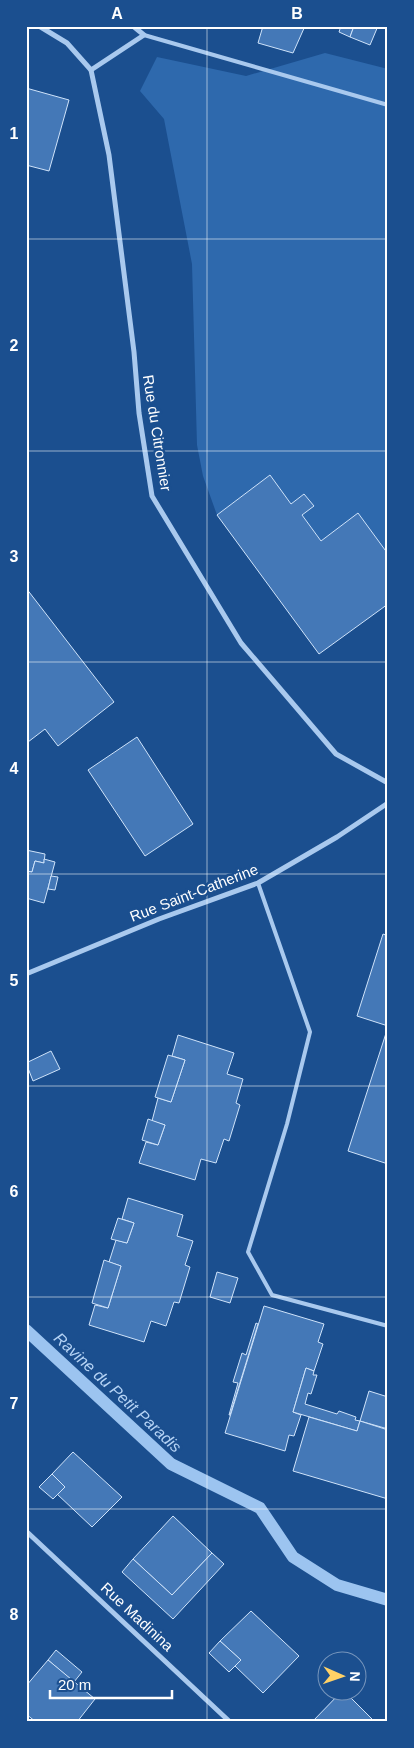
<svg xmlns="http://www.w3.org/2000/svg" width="414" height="1748" font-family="Arial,sans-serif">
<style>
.green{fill:#2e69ad}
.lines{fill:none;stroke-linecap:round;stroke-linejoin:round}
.stream{stroke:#9cc4f0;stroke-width:12}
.building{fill:#4478b7;stroke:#cfe3fa}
.lane{stroke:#a9c9ee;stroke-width:4}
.street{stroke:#a9c9ee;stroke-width:5}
.grid{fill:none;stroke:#fff;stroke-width:1;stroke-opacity:0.55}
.labels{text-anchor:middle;stroke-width:5;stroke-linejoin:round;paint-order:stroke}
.street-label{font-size:15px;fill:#fff;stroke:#1b4f8f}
.water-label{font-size:16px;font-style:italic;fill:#b5d3f5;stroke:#1b4f8f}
.neatline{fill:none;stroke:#fff;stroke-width:2}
.grid-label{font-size:16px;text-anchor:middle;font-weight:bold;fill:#fff}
</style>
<rect width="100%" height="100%" fill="#1b4f8f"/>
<path class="green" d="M325 53 388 69V554L358 514 321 541 302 515 313 506 304 494 291 504 270 475 217 515 203 476 197 445 192 264 164 119 140 91 157 57 246 76Z"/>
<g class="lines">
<path class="stream" d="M26 1330 171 1464 260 1508 293 1557 337 1585 388 1600"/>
</g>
<g class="building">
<path d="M263 26H305L293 53 258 43Z"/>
<path d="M341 26H354L350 37 339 32Z"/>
<path d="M354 26H378L370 45 350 37Z"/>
<path d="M26 88 69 100 49 171 26 165Z"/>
<path d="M270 475 291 504 304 494 314 506 302 515 321 541 358 513 388 554V604L319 654 217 515Z"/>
<path d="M26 588 114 702 58 746 45 729 28 742 26 740Z"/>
<path d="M137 737 193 824 145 856 88 770Z"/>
<path d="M26 850 45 854 44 863 35 861 32 872 26 871Z"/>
<path d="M44 859 55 862 44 903 26 898V871L32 872 35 861 44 863Z"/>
<path d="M51 876 58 877 55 890 48 889Z"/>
<path d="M383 934 388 936V1026L357 1016Z"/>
<path d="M388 1027V1164L348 1151Z"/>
<path d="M178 1035 234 1053 227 1074 243 1079 236 1103 240 1105 229 1141 224 1139 216 1163 201 1159 195 1180 139 1163 146 1142 158 1145 165 1125 152 1121 158 1098 171 1102 185 1060 172 1056Z"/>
<path d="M51 1051 60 1069 33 1081 26 1063Z"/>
<path d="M168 1055 185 1060 171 1102 155 1097Z"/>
<path d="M148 1119 165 1125 158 1145 142 1140Z"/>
<path d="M128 1198 183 1215 177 1236 193 1241 185 1265 190 1267 179 1303 174 1302 166 1326 151 1321 144 1342 89 1325 95 1305 108 1308 121 1266 109 1262 116 1240 127 1243 134 1223 122 1219Z"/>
<path d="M118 1218 134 1223 127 1243 111 1239Z"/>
<path d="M104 1260 121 1266 108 1308 92 1303Z"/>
<path d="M217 1272 238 1278 230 1303 210 1297Z"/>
<path d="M264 1306 324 1324 318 1342 323 1344 314 1371 306 1368 293 1412 301 1415 294 1436 289 1435 285 1451 225 1433Z"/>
<path d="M256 1323 258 1324 230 1415H229L238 1383 233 1382 242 1353 246 1355Z"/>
<path d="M306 1368 314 1371 313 1375H317L311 1394 308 1393 305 1404 337 1414 339 1411 356 1417 355 1420 360 1421 357 1431 293 1412Z"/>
<path d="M369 1391 388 1397V1429L360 1421Z"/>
<path d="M309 1417 357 1431 360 1421 388 1430V1499L293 1471Z"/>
<path d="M73 1452 122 1497 92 1527 57 1494 65 1487 52 1474Z"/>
<path d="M52 1474 65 1487 53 1499 39 1487Z"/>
<path d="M173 1516 212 1553 172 1595 133 1559Z"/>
<path d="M212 1553 224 1564 173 1619 122 1572 133 1559 172 1595Z"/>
<path d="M251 1611 299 1656 263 1693 235 1666 241 1660 220 1641Z"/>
<path d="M220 1641 241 1660 229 1672 209 1653Z"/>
<path d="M56 1650 82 1672 74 1682 48 1660Z"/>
<path d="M48 1660 95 1699 77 1722H36L26 1714V1686Z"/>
<path d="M343 1690 375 1722H312Z"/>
</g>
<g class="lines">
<g class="lane">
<path d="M144 35 388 105"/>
<path d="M258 883 310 1032 287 1124 248 1252 272 1295 388 1326"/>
</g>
<g class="street">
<path d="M39 26 67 43 91 70 109 155 134 352 139 413 152 496 241 643 336 754 388 783"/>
<path d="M91 70 144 35 133 26"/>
<path d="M26 974 159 919 258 883 337 837 388 803"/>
<path d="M26 1531 230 1722"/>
</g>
</g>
<path class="grid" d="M207 26V1722M26 239H388M26 451H388M26 662H388M26 874H388M26 1086H388M26 1297H388M26 1509H388"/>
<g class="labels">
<g class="street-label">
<text transform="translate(157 433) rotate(81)" y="5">Rue du Citronnier</text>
<text transform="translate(194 893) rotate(-21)" y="5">Rue Saint-Catherine</text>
<text transform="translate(137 1617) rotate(43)" y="5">Rue Madinina</text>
</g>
<g class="water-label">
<text transform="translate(118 1392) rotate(43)" y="6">Ravine du Petit Paradis</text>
</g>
</g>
<rect width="414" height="1748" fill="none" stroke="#1b4f8f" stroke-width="55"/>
<g transform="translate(342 1676) rotate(92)"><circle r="24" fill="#1b4f8f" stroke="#7695bc"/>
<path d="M0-4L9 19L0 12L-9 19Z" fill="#ffd166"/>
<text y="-8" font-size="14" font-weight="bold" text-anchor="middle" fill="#ffffff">N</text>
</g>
<path d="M50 1690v8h122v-8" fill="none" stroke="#ffffff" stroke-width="2.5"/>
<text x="58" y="1690" font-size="15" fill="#ffffff" stroke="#1b4f8f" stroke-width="4" paint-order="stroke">20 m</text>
<rect x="28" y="28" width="358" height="1692" class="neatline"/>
<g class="grid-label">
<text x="117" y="19">A</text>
<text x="297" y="19">B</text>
<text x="14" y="139">1</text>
<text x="14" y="351">2</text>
<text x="14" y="562">3</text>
<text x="14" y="774">4</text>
<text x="14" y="986">5</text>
<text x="14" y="1197">6</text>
<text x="14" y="1409">7</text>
<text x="14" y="1620">8</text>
</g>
</svg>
